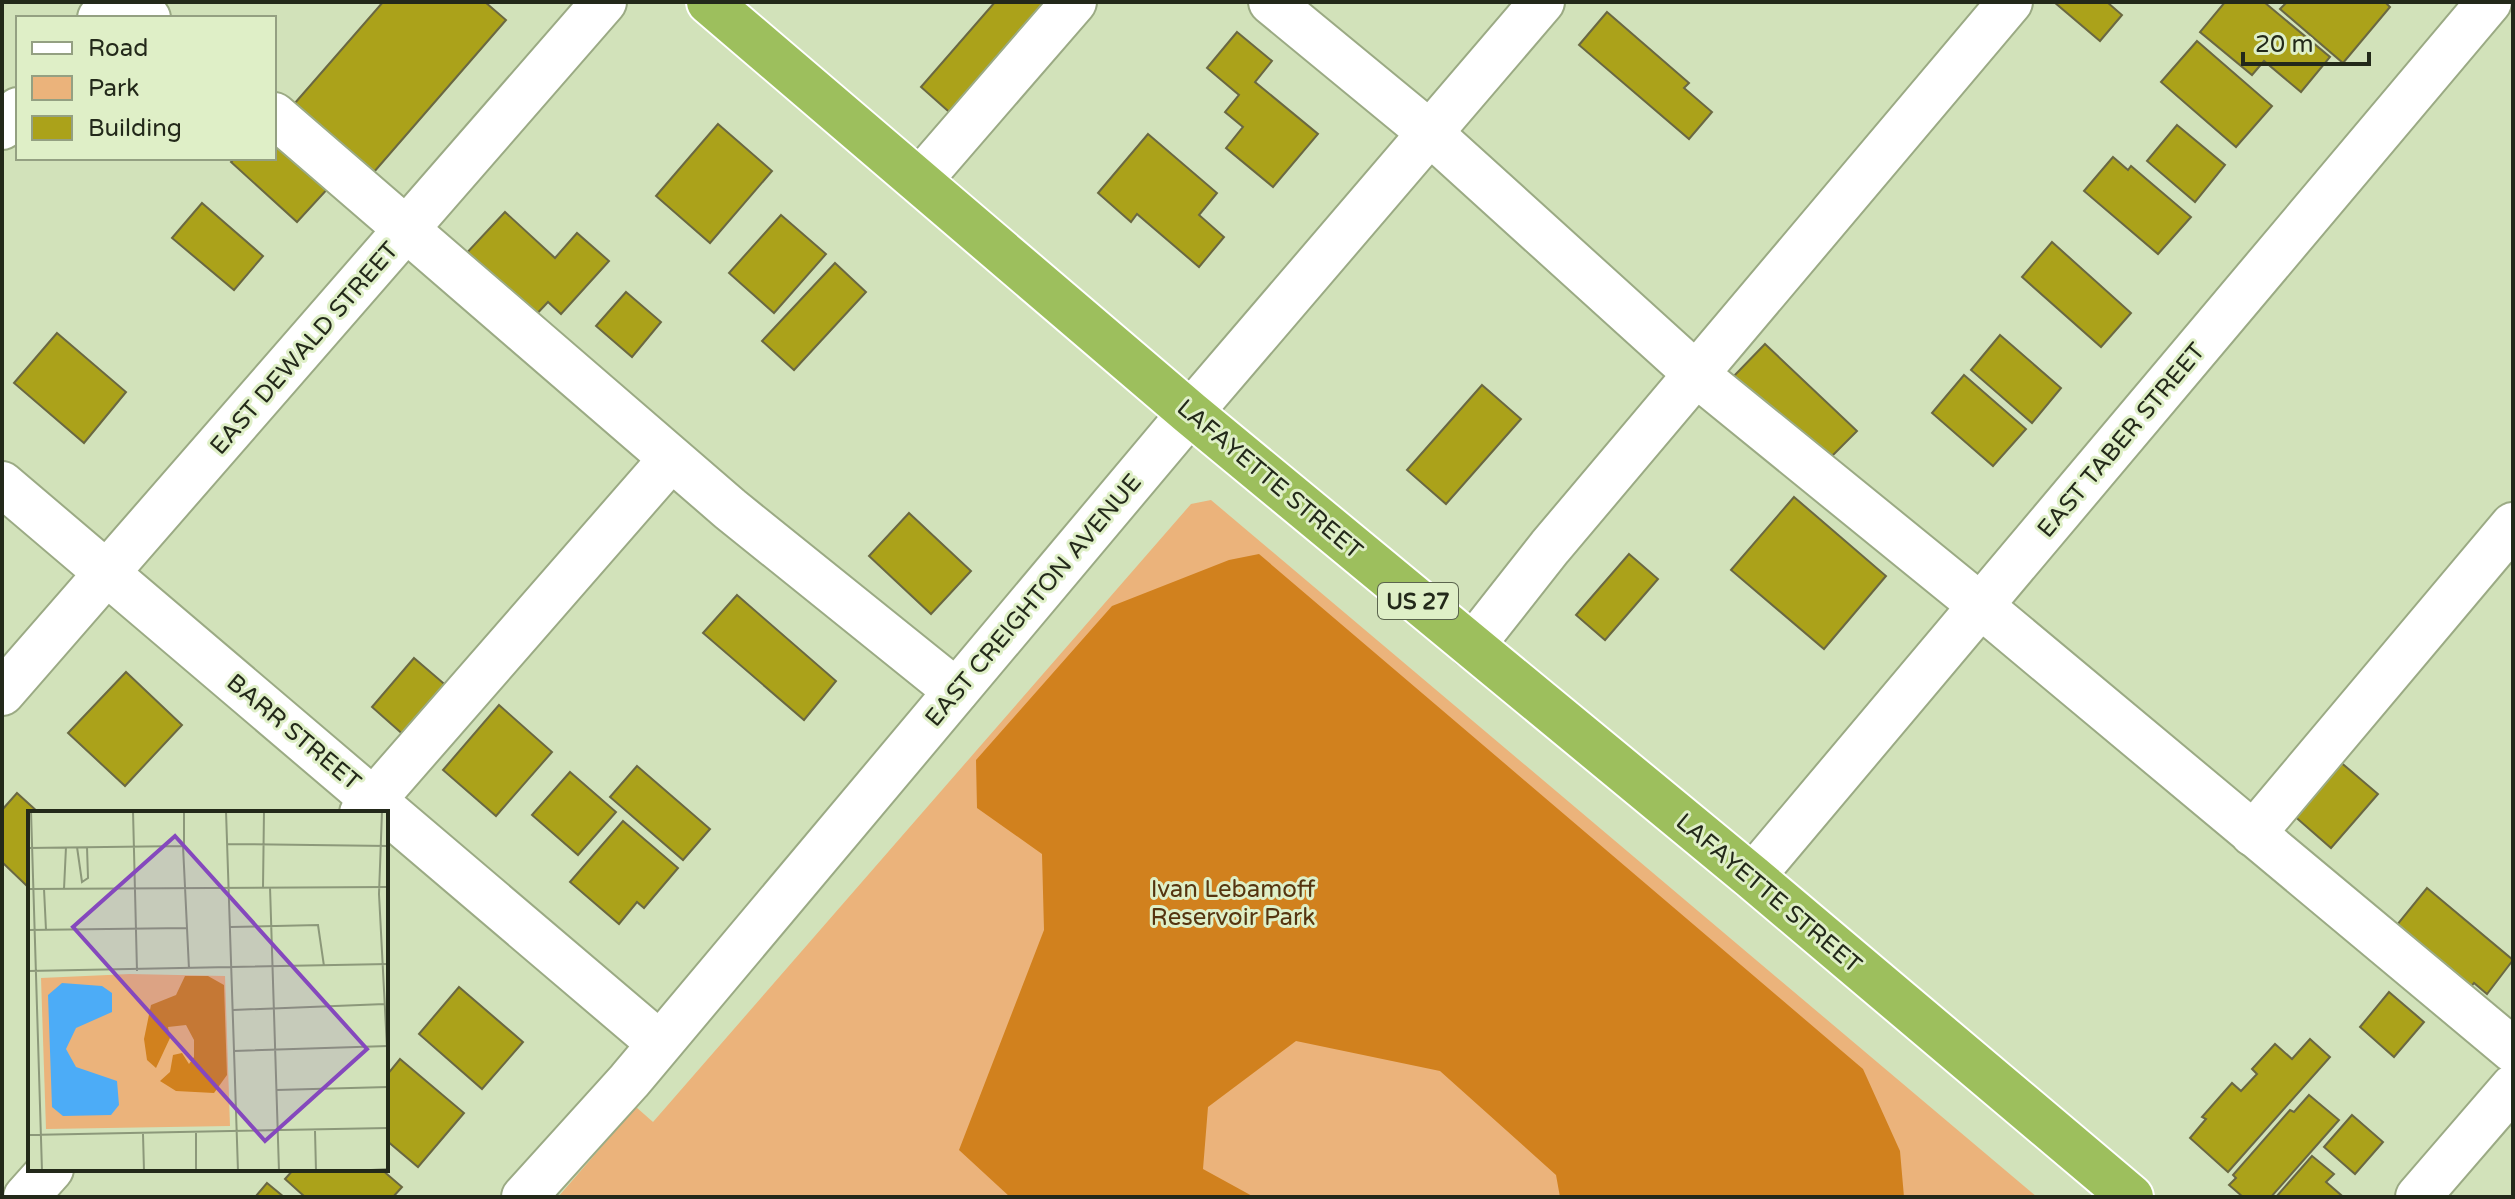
<svg xmlns="http://www.w3.org/2000/svg" width="2515" height="1199" font-family="'Varela Round',sans-serif">
<style>
.green{fill:#ebb37b}
.forest{fill:#d1811e}
.building{fill:#aba21a;stroke:#6a6842;stroke-width:2}
.lines{fill:none;stroke-linecap:round;stroke-linejoin:round}
.minor-casing{stroke:#9baa84;stroke-width:48}
.highway-casing{stroke:#fff;stroke-width:48}
.minor{stroke:#fff;stroke-width:44}
.highway{stroke:#9dbf5d;stroke-width:44}
.labels{text-anchor:middle;stroke-width:6;stroke-linejoin:round;paint-order:stroke}
.shield{fill:#dfefc7;stroke:#5b644e;stroke-width:2}
.shield-label{font-size:22px;font-weight:bold;fill:#23291a}
.street-label{font-size:24px;fill:#23291a;stroke:#dfefc7}
.park-label{font-size:24px;fill:#55340f;stroke:#dfefc7}
.inset-road{fill:none;stroke:#8c987a;stroke-width:2}
.view{fill:#8548bd;fill-opacity:0.15;stroke:#8548bd;stroke-width:4}
.inset-edge{fill:none;stroke:#23291a;stroke-width:4}
</style>
<rect width="100%" height="100%" fill="#d2e2ba"/>
<path class="green" d="M1211 500 2037 1197H558L636 1107 653 1122 1191 504Z"/>
<path class="forest" d="M1259 554 1863 1069 1900 1151 1904 1197H1560L1556 1175 1440 1071 1296 1041 1208 1107 1203 1169 1254 1197H1010L959 1150 1044 930 1042 854 977 808 976 760 1112 606 1229 560Z"/>
<g class="building">
<path d="M383 2H485L506 20 367 180 288 111Z"/>
<path d="M995 2H1041L1050 10 956 118 921 87Z"/>
<path d="M2054 2H2107L2122 15 2100 41Z"/>
<path d="M2225 2H2264L2330 57 2301 92 2264 61 2252 75 2200 32Z"/>
<path d="M2287 2H2385L2390 7 2343 63 2280 9Z"/>
<path d="M1607 12 1689 83 1684 88 1712 112 1689 139 1579 45Z"/>
<path d="M1237 32 1272 61 1255 82 1318 134 1273 187 1226 148 1243 127 1225 112 1239 95 1207 68Z"/>
<path d="M2197 41 2272 106 2236 147 2161 82Z"/>
<path d="M718 124 772 171 710 243 656 196Z"/>
<path d="M2177 125 2225 165 2195 202 2147 161Z"/>
<path d="M274 131 331 185 297 222 231 162 235 158H274Z"/>
<path d="M1148 134 1217 193 1199 215 1224 237 1199 267 1137 214 1131 222 1098 193Z"/>
<path d="M2113 157 2128 170 2131 166 2191 217 2158 254 2084 191Z"/>
<path d="M202 203 263 256 234 290 172 238Z"/>
<path d="M505 212 555 258 577 233 609 261 561 314 548 302 531 320 462 258Z"/>
<path d="M781 215 826 254 774 313 729 273Z"/>
<path d="M2052 242 2131 313 2101 347 2022 277Z"/>
<path d="M835 263 866 292 794 370 762 341Z"/>
<path d="M626 292 661 322 632 357 596 326Z"/>
<path d="M57 333 126 392 84 443 14 383Z"/>
<path d="M2000 335 2061 388 2032 423 1971 370Z"/>
<path d="M1765 344 1857 431 1824 464 1732 378Z"/>
<path d="M1964 375 2026 429 1993 466 1932 413Z"/>
<path d="M1482 385 1521 419 1446 504 1407 470Z"/>
<path d="M1794 497 1886 576 1824 649 1731 570Z"/>
<path d="M909 513 971 571 931 614 869 556Z"/>
<path d="M1629 554 1658 579 1605 640 1576 615Z"/>
<path d="M737 595 836 681 804 720 703 633Z"/>
<path d="M414 658 449 688 406 737 372 707Z"/>
<path d="M126 672 182 725 125 786 68 733Z"/>
<path d="M499 705 552 752 496 816 443 770Z"/>
<path d="M2338 760 2378 794 2331 848 2292 814Z"/>
<path d="M637 766 710 829 683 860 610 797Z"/>
<path d="M570 772 616 812 578 855 532 815Z"/>
<path d="M17 793 39 813H30V889L2 862V810Z"/>
<path d="M623 821 678 868 644 908 637 902 619 924 570 882Z"/>
<path d="M2427 888 2513 960 2487 994 2474 983 2470 988 2396 926Z"/>
<path d="M459 987 523 1042 482 1089 419 1034Z"/>
<path d="M2389 992 2424 1022 2394 1057 2360 1027Z"/>
<path d="M2310 1039 2330 1057 2228 1172 2190 1138 2206 1119 2202 1117 2232 1083 2241 1091 2257 1074 2252 1069 2275 1044 2292 1059Z"/>
<path d="M400 1059 464 1113 418 1167 386 1140V1076Z"/>
<path d="M2309 1095 2339 1120 2271 1197H2243L2229 1185 2236 1178 2233 1175 2290 1110 2294 1112Z"/>
<path d="M2352 1115 2383 1142 2355 1174 2324 1147Z"/>
<path d="M2312 1156 2334 1174 2326 1182 2341 1195 2338 1197H2276Z"/>
<path d="M294 1169H381L402 1187 393 1197H305L285 1179Z"/>
<path d="M267 1183 284 1197H255Z"/>
</g>
<g class="lines">
<defs>
<g id="minor">
<path d="M1271 2 1430 133 1697 375 1981 606 2513 1050"/>
<path d="M100 18 107 10 124 5 148 18"/>
<path d="M274 115 730 509 956 691"/>
<path d="M2 127 18 110"/>
<path d="M919 181 1074 2"/>
<path d="M2 484 659 1043"/>
<path d="M1472 646 1550 547 2010 2"/>
<path d="M2 693 604 2"/>
<path d="M362 813 671 459"/>
<path d="M2253 834 2513 525"/>
<path d="M1752 877 2489 2"/>
<path d="M26 1197 51 1169"/>
<path d="M524 1197 629 1081 1190 413 1542 2"/>
<path d="M2418 1197 2513 1087"/>
</g>
<path id="highway" d="M709 2 1190 413 1752 877 2131 1197"/>
</defs>
<use href="#minor" class="minor-casing"/>
<use href="#highway" class="highway-casing"/>
<use href="#minor" class="minor"/>
<use href="#highway" class="highway"/>
</g>
<g class="labels">
<rect class="shield" x="1378" y="583" width="80" height="36" rx="6"/>
<g class="shield-label">
<text x="1418" y="609">US 27</text>
</g>
<g class="street-label">
<text transform="translate(304 348) rotate(-49)" y="8">EAST DEWALD STREET</text>
<text transform="translate(2121 440) rotate(-50)" y="8">EAST TABER STREET</text>
<text transform="translate(1270 479) rotate(40)" y="8">LAFAYETTE STREET</text>
<text transform="translate(1033 600) rotate(-50)" y="8">EAST CREIGHTON AVENUE</text>
<text transform="translate(294 732) rotate(40)" y="8">BARR STREET</text>
<text transform="translate(1769 893) rotate(40)" y="8">LAFAYETTE STREET</text>
</g>
<g class="park-label">
<text x="1233" y="897">Ivan Lebamoff<tspan x="1233" dy="28">Reservoir Park</tspan></text>
</g>
</g>
<g transform="translate(28 811)">
<rect width="360" height="360" fill="#d2e2ba"/>
<path d="M102 163 197 165 202 315 18 318 13 167Z" fill="#ebb37b"/>
<path d="M157 165H180L196 174 199 264 186 282 148 280 132 270 142 261 145 244 154 242 161 253 166 246V229L158 214 140 216 142 227 128 257 119 249 116 228 123 194 148 184Z" fill="#d1811e"/>
<path d="M34 172 74 175 84 182V201L48 217 38 238 48 256 89 270 91 294 83 304 35 305 24 296 20 184Z" fill="#4cacf7"/>
<path class="inset-road" d="M3 0 14 360M105 0 109 160M156 0V35M198 0 210 360M354 0 351 83 360 256M200 33 360 35M49 36 54 71 60 67 59 36M0 37 155 35 161 158M235 76 236 0M242 76 251 360M0 78 360 76M16 78 18 119M36 78 38 36M202 116 290 114 296 155M0 119 159 117M0 160 360 153M205 199 357 193M206 240 360 235M248 279 360 276M287 320 288 360M168 322V360M115 323 116 360M0 324 360 317M326 360 360 358"/>
<path class="view" d="M147 25 339 238 237 330 45 116Z"/>
<rect width="360" height="360" class="inset-edge"/>
</g>
<rect width="2515" height="1199" fill="none" stroke="#23291a" stroke-width="8"/>
<rect x="16" y="16" width="260" height="144" fill="#dfefc7" stroke="#94a082" stroke-width="2"/>
<rect x="32" y="42" width="40" height="12" fill="#ffffff" stroke="#94a082" stroke-width="2"/>
<text x="88" y="56" font-size="24" fill="#23291a">Road</text>
<rect x="32" y="76" width="40" height="24" fill="#ebb37b" stroke="#94a082" stroke-width="2"/>
<text x="88" y="96" font-size="24" fill="#23291a">Park</text>
<rect x="32" y="116" width="40" height="24" fill="#aba21a" stroke="#94a082" stroke-width="2"/>
<text x="88" y="136" font-size="24" fill="#23291a">Building</text>
<path d="M2243 52v12h126v-12" fill="none" stroke="#23291a" stroke-width="4"/>
<text x="2255" y="52" font-size="24" fill="#23291a" stroke="#dfefc7" stroke-width="6" paint-order="stroke">20 m</text>
</svg>
